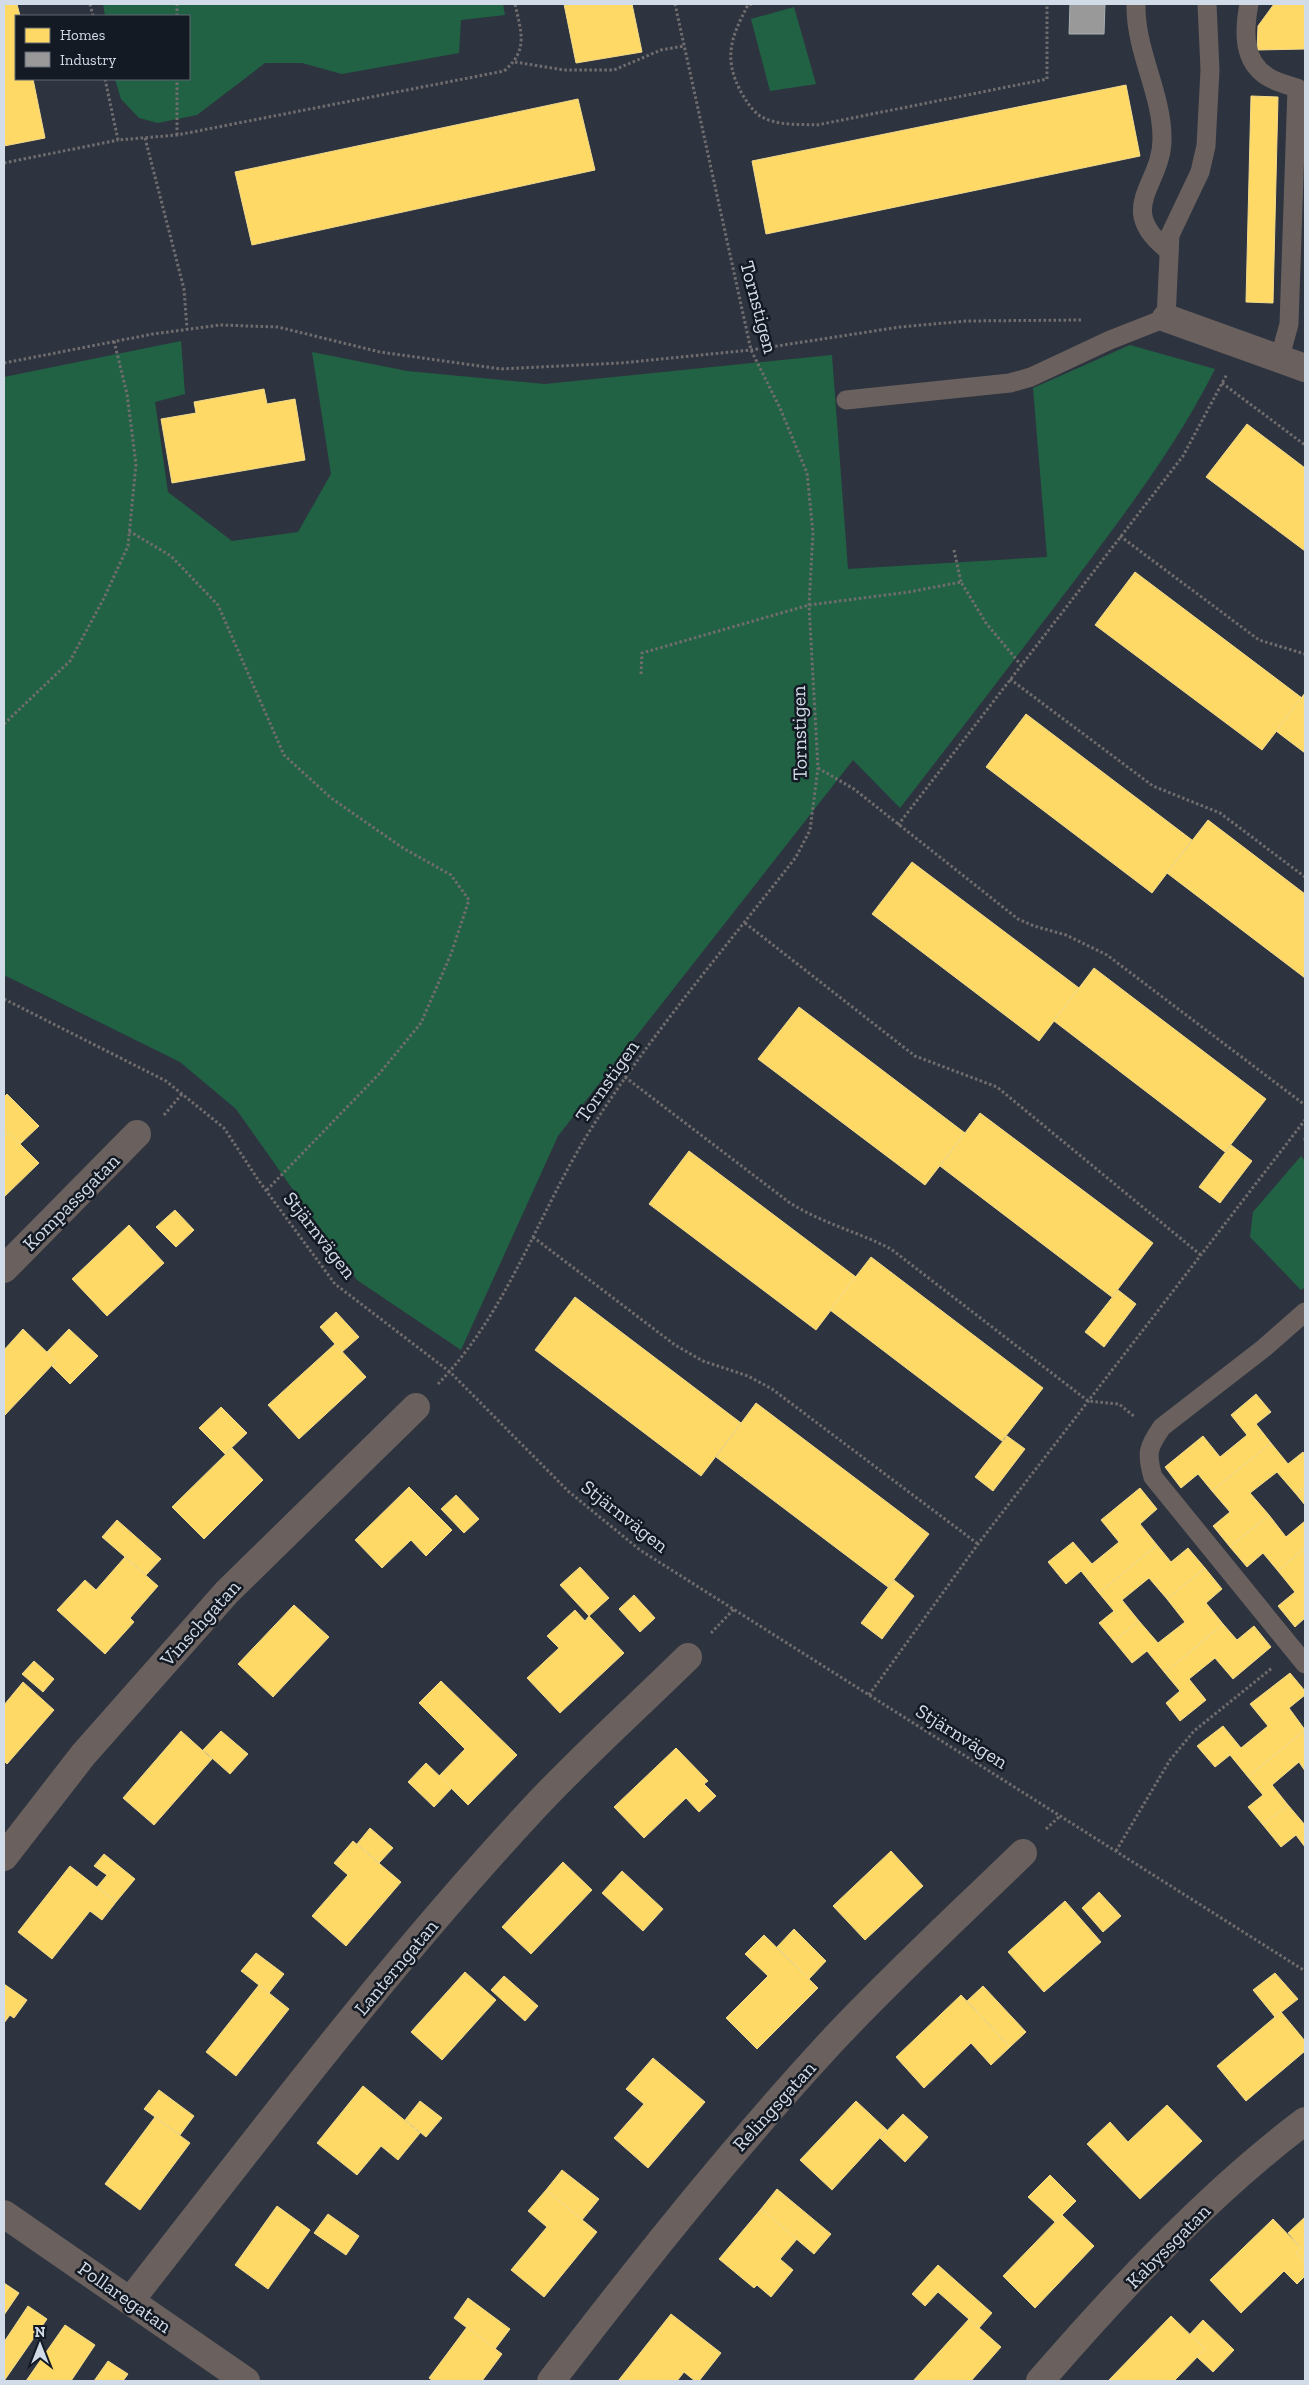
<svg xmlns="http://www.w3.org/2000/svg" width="1309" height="2385" font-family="'Zilla Slab',serif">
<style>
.green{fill:#216244}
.homes{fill:#ffd966;stroke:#f2da8d}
.industry{fill:#999;stroke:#aaadb1}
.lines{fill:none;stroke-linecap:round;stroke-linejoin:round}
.path{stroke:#716d6e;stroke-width:3;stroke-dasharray:2.5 2.5;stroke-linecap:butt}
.service{stroke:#6a605e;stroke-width:19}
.minor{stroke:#6a605e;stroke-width:28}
.labels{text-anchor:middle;stroke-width:5;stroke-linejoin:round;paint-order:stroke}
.street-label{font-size:20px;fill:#d2dbe8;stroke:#141a23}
</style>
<rect width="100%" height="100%" fill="#2d343f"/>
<g class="green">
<path d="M103 4H503L505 15 461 20 459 53 342 74 302 63H265L197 115 158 123 139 118 121 99 115 79H189V16H105Z"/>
<path d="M794 7 816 84 770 91 751 19Z"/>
<path d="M181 341 185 394 155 402 168 492 232 541 298 532 331 474 312 352 407 371 545 384 832 355 848 569 1047 557 1033 388 1130 345 1215 369C1177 445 1126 512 1075 580 1017 656 959 732 900 808L853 760 558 1136 461 1350 357 1280 236 1109 180 1062 4 975V377Z"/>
<path d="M1301 1156 1305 1161V1287L1301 1290 1250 1237 1253 1212Z"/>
</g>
<g class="homes">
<path d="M4 4H17L20 16H16V79H33L45 138 4 146Z"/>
<path d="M564 4H632L642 52 576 63Z"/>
<path d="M1274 4H1305V49L1257 50 1258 26Z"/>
<path d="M1126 85 1140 156 766 234 752 161Z"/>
<path d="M1251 96 1278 97 1273 303 1246 302Z"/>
<path d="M578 99 595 170 252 245 235 172Z"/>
<path d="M264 389 267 404 295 399 305 460 172 483 161 419 196 413 194 402Z"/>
<path d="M1247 424 1305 468V551L1206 477Z"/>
<path d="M1135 572 1302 698 1262 750 1095 625Z"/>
<path d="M1305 693V753L1276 731Z"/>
<path d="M1026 714 1192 840 1152 893 986 767Z"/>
<path d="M1208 820 1305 894V978L1167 873Z"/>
<path d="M912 862 1079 988 1039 1041 872 914Z"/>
<path d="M1094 968 1266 1099 1225 1152 1054 1021Z"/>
<path d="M799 1007 965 1133 925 1185 758 1059Z"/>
<path d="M7 1094 39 1126 20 1144 8 1132 4 1137V1097Z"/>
<path d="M980 1113 1153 1243 1112 1297 940 1166Z"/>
<path d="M8 1132 39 1163 4 1197V1137Z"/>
<path d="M1231 1145 1252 1161 1220 1203 1199 1187Z"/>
<path d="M689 1151 856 1277 816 1330 649 1204Z"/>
<path d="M175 1210 194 1230 176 1247 156 1227Z"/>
<path d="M129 1225 164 1263 107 1316 72 1279Z"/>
<path d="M871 1257 1043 1388 1002 1441 830 1310Z"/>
<path d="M1118 1290 1136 1304 1104 1347 1085 1332Z"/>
<path d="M575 1297 741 1423 701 1476 535 1350Z"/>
<path d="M336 1312 359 1337 342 1352 320 1327Z"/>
<path d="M23 1329 56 1361 4 1416V1350Z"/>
<path d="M69 1329 98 1356 70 1384 52 1366 56 1361 47 1352Z"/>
<path d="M335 1344 366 1377 299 1439 268 1405Z"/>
<path d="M1256 1394 1271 1412 1256 1424 1271 1443 1212 1491 1198 1474 1181 1488 1165 1467 1203 1436 1220 1457 1247 1435 1231 1415Z"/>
<path d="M756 1403 929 1534 888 1587 716 1457Z"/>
<path d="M221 1407 247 1433 225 1454 199 1428Z"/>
<path d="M1007 1436 1025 1449 993 1491 975 1477Z"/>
<path d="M1271 1443 1288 1464 1303 1452 1305 1455V1487L1296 1494 1277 1472 1250 1493 1269 1515 1230 1547 1213 1526 1230 1512 1212 1491Z"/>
<path d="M232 1448 263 1480 204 1539 172 1507Z"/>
<path d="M409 1487 452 1530 426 1556 411 1540 382 1568 355 1540Z"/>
<path d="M1305 1487V1505L1296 1494Z"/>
<path d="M1140 1488 1157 1509 1140 1524 1157 1545 1099 1593 1081 1571 1066 1584 1048 1562 1073 1542 1092 1564 1119 1542 1101 1520Z"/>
<path d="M456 1495 479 1519 464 1533 441 1509Z"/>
<path d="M1269 1515 1286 1537 1305 1521V1548L1278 1571 1263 1553 1247 1567 1230 1547Z"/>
<path d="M117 1520 161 1559 146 1575 102 1537Z"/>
<path d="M1157 1545 1171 1562 1188 1548 1205 1568 1167 1599 1149 1578 1122 1600 1139 1621 1114 1641 1099 1623 1114 1611 1099 1593Z"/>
<path d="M1305 1548V1618L1295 1627 1278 1606 1295 1592 1278 1571Z"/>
<path d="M125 1557 158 1586 130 1618 134 1622 105 1654 57 1610 85 1580 96 1590Z"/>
<path d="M580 1567 609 1598 589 1616 560 1585Z"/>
<path d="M1205 1568 1222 1589 1206 1603 1223 1624 1165 1673 1147 1651 1132 1663 1114 1641 1139 1621 1158 1643 1185 1622 1167 1599Z"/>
<path d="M894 1580 914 1596 882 1639 861 1623Z"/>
<path d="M634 1595 655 1618 640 1632 619 1609Z"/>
<path d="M294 1605 329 1637 273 1697 238 1664Z"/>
<path d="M575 1610 585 1621 589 1616 624 1653 560 1713 527 1678 559 1648 547 1636Z"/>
<path d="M1223 1624 1237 1640 1254 1626 1271 1647 1233 1679 1215 1658 1189 1679 1206 1700 1180 1721 1166 1703 1180 1691 1165 1673Z"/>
<path d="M34 1661 54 1679 43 1692 22 1674Z"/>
<path d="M1290 1673 1305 1691V1695L1289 1708 1305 1730 1248 1777 1230 1755 1215 1767 1197 1746 1223 1726 1241 1748 1268 1726 1250 1704Z"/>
<path d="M441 1681 517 1755 468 1805 439 1776 465 1749 419 1703Z"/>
<path d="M23 1682 54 1710 7 1764 4 1761V1705Z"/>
<path d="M1305 1730V1771L1299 1762 1272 1785 1288 1805 1263 1825 1248 1807 1263 1795 1248 1777Z"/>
<path d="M181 1731 212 1759 154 1825 123 1798Z"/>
<path d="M221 1731 248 1754 230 1774 203 1750Z"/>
<path d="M676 1748 708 1781 704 1784 716 1796 699 1812 686 1798 644 1838 614 1807Z"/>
<path d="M426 1763 452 1788 434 1807 408 1782Z"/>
<path d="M1288 1805 1305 1825V1847L1296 1835 1281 1847 1263 1825Z"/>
<path d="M370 1828 393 1848 379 1863 357 1844Z"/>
<path d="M353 1841 401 1882 346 1946 312 1916 348 1875 334 1863Z"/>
<path d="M891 1851 923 1886 865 1940 833 1906Z"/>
<path d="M104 1854 135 1879 116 1902 97 1887 107 1875 94 1866Z"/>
<path d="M563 1862 592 1890 531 1954 502 1927Z"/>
<path d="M70 1866 116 1902 102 1920 90 1911 52 1959 18 1932Z"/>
<path d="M622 1871 663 1909 643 1931 602 1893Z"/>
<path d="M1099 1892 1121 1916 1103 1932 1082 1908Z"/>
<path d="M1065 1901 1101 1942 1044 1992 1008 1952Z"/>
<path d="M794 1929 826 1961 809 1979 777 1947Z"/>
<path d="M764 1935 818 1988 757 2049 726 2018 768 1976 745 1954Z"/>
<path d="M256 1953 284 1974 269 1993 241 1971Z"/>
<path d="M465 1972 496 2000 442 2060 411 2032Z"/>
<path d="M1275 1973 1298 1999 1275 2017 1253 1990Z"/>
<path d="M504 1976 538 2006 525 2021 491 1990Z"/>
<path d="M4 1984 27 2000 14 2018 4 2011Z"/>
<path d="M259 1985 289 2009 236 2076 206 2052Z"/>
<path d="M983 1986 1026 2032 1010 2047 967 2001Z"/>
<path d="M961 1995 1010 2047 991 2065 971 2043 924 2088 896 2057Z"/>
<path d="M4 2011 10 2015 4 2023Z"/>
<path d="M1281 2012 1305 2041V2051L1246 2101 1217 2066Z"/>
<path d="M653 2058 705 2102 648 2168 614 2138 644 2104 626 2089Z"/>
<path d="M363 2086 420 2133 398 2160 381 2146 357 2175 317 2143Z"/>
<path d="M159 2090 194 2116 180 2135 144 2109Z"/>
<path d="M420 2101 442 2118 426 2137 405 2120Z"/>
<path d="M856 2101 887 2130 832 2190 800 2160Z"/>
<path d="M1167 2105 1202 2141 1140 2199 1087 2144 1110 2122 1128 2142Z"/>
<path d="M903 2114 928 2137 905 2162 880 2138Z"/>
<path d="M155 2117 190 2143 140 2210 105 2184Z"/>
<path d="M562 2170 599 2199 582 2220 546 2190Z"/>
<path d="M1050 2175 1076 2201 1055 2222 1028 2197Z"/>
<path d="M777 2189 831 2234 814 2254 761 2209Z"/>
<path d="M546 2190 597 2232 544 2297 511 2270 547 2227 528 2211Z"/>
<path d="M277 2206 310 2230 268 2289 235 2265Z"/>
<path d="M761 2209 797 2239 780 2259 793 2270 771 2297 757 2285 754 2288 719 2259Z"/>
<path d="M328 2214 359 2236 346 2255 314 2233Z"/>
<path d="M1062 2215 1094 2246 1035 2308 1003 2276Z"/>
<path d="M1305 2217V2262L1296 2253 1301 2248 1288 2233Z"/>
<path d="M1273 2219 1301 2248 1296 2253 1305 2262V2276L1297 2284 1284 2271 1241 2313 1210 2280Z"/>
<path d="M938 2265 992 2313 979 2328 938 2292 925 2306 912 2294Z"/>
<path d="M4 2283 19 2293 4 2315Z"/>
<path d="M468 2298 510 2329 495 2349 454 2318Z"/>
<path d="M28 2306 47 2319 4 2381V2342Z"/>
<path d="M671 2314 721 2353 699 2381H695L684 2372 677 2381H618Z"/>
<path d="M1171 2316 1205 2349 1174 2381H1108Z"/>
<path d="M969 2319 1001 2347 971 2381H913Z"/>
<path d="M1203 2320 1234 2350 1213 2372 1197 2357 1205 2349 1190 2334Z"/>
<path d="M65 2325 95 2345 71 2381H26Z"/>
<path d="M467 2327 502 2354 482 2381H433L429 2378Z"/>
<path d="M108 2361 128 2374 123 2381H94Z"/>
</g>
<path class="industry" d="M1070 4H1105L1104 34H1069Z"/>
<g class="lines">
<g class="path">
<path d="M90 4 93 16"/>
<path d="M752 4 748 5C731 37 723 58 741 92 746 101 752 110 760 116 777 126 799 124 817 125L1047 79V4"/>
<path d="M177 16V4"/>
<path d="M515 62 564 70H614L661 50 684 46"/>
<path d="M105 79 118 140 177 135 504 71C529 50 521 32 515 4"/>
<path d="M177 135V79"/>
<path d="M145 138 184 289 187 329"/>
<path d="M4 163 118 140"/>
<path d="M4 363 153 334 220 325 278 327 380 352 501 369 620 363 751 350 900 327 967 321 1083 320"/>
<path d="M1222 383 1305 445"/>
<path d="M129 531 171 556 218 605 284 755 331 798 403 848 451 875 469 900 451 954 421 1023 379 1074 266 1191"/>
<path d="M1120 536 1259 640 1305 654"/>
<path d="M954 550 961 582"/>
<path d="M641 674 642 653 809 605 909 592 961 582 986 623 1021 665"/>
<path d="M1010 679 1153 786 1220 813 1305 877"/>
<path d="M4 724 70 661 104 598 128 546 136 464 127 394 114 341"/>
<path d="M818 768 854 789 1018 919 1034 926 1066 935 1107 955 1305 1105"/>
<path d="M898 825 1183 456 1227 374"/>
<path d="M745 923 915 1056 997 1087 1202 1256"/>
<path d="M4 999 166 1081 224 1128 259 1181 335 1284 450 1372 568 1491 640 1550 1305 1971"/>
<path d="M625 1077 790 1203C824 1224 856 1231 891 1249L1088 1401 1119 1404 1135 1417"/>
<path d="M164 1115 182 1094"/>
<path d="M1305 1138V1142"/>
<path d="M533 1237 675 1345 703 1361 748 1376 772 1389 978 1544"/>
<path d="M438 1384C507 1313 538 1214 589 1132 650 1035 726 947 796 857L810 830 818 768 809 605 813 533 807 473 780 408 751 350 675 4"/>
<path d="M711 1633 734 1609"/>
<path d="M869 1695 978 1544 1305 1120"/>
<path d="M1046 1829 1060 1816"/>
<path d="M1116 1851 1170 1760 1194 1731 1272 1668"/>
</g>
<g class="service">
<path d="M1136 4C1135 51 1162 93 1162 138 1163 185 1113 208 1169 251"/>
<path d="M1249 4C1244 30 1242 61 1268 77 1276 82 1288 85 1297 88L1289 324 1280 357"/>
<path d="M846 400 1010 383 1031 377 1110 340 1166 318 1170 235 1200 172 1206 146 1210 70 1207 4"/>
<path d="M1305 1312 1264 1348 1162 1427C1148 1447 1146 1453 1153 1477L1305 1664"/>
</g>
<g class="minor">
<path d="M1166 318 1305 368"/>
<path d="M4 1269 137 1134"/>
<path d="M4 1857 83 1755 227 1592 416 1407"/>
<path d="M4 2214 246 2381"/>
<path d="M130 2301C260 2135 388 1965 532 1810 581 1757 636 1708 688 1657"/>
<path d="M551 2381C641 2264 732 2149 832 2041 893 1976 959 1915 1023 1853"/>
<path d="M1040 2381C1119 2290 1209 2193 1305 2121"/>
</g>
</g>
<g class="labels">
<g class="street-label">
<text transform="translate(759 307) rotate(75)" y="7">Tornstigen</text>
<text transform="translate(799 733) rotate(-91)" y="7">Tornstigen</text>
<text transform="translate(607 1081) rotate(-55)" y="7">Tornstigen</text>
<text transform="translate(71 1202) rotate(-45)" y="7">Kompassgatan</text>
<text transform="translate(320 1235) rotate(52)" y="7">Stjärnvägen</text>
<text transform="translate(625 1516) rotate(38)" y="7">Stjärnvägen</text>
<text transform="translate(200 1623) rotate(-48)" y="7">Vinschgatan</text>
<text transform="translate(962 1736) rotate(32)" y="7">Stjärnvägen</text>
<text transform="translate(396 1967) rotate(-50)" y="7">Lanterngatan</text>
<text transform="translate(774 2106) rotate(-48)" y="7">Relingsgatan</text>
<text transform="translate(1168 2246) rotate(-45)" y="7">Kabyssgatan</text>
<text transform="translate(125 2297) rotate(35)" y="7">Pollaregatan</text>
</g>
</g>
<rect width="1309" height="2385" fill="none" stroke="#d2dbe8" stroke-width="10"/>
<rect x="15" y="15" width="175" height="65" fill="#141a23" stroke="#606772"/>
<rect x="25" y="28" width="25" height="15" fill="#ffd966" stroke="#606772"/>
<text x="60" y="40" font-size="15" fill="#d2dbe8">Homes</text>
<rect x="25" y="52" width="25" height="15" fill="#999999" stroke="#606772"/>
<text x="60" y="65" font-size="15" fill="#d2dbe8">Industry</text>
<g transform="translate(40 2345)" stroke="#141a23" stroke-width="4" paint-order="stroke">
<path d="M0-4L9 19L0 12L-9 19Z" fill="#d2dbe8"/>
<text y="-8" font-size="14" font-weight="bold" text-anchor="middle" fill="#d2dbe8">N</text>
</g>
</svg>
